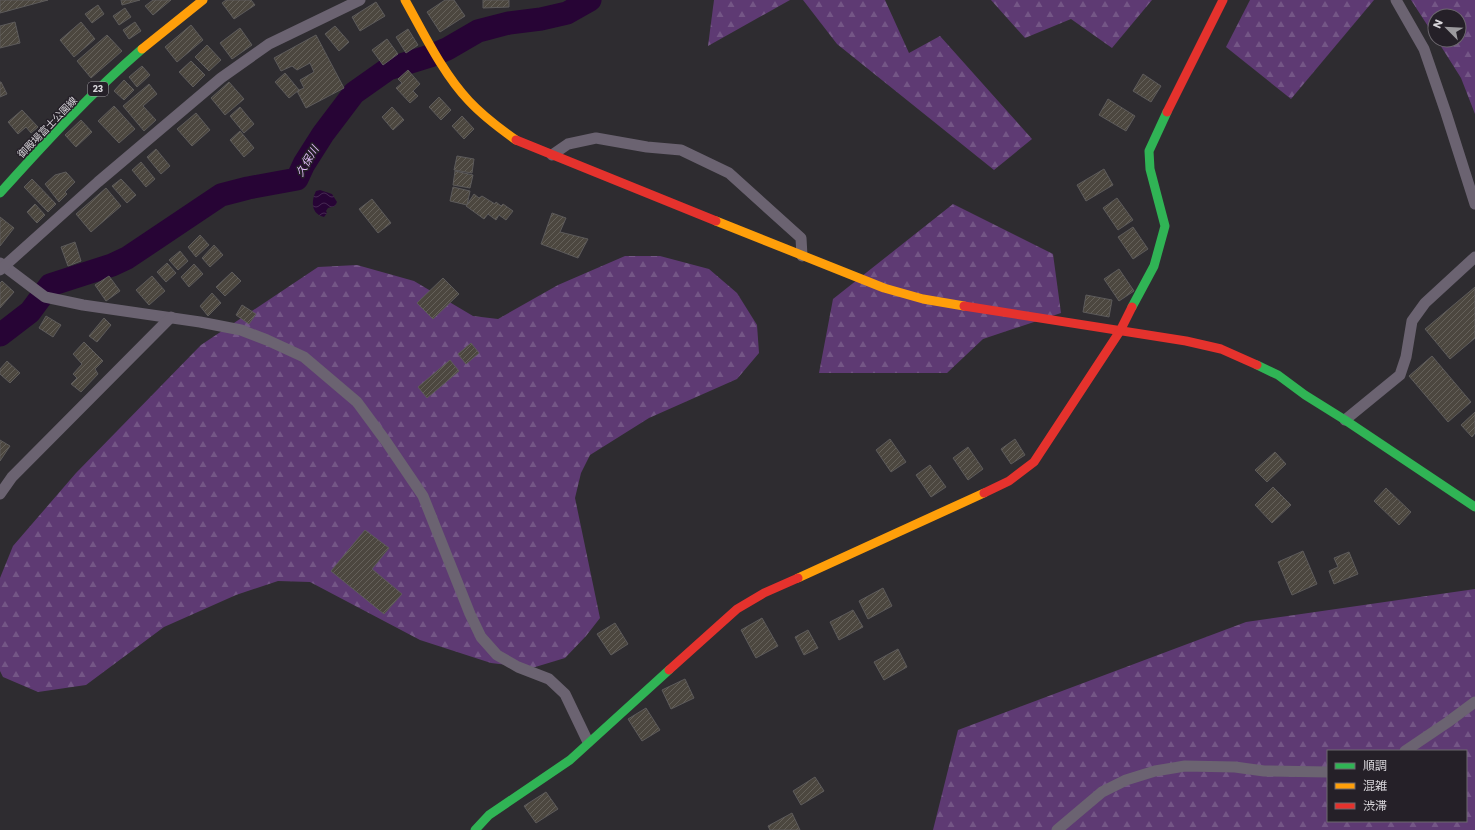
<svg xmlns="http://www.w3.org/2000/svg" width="1475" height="830" font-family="Poppins,'Noto Sans JP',sans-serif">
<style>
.forest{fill:url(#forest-firs);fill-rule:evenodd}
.water{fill:url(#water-waves)}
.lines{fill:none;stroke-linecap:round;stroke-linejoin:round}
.river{stroke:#270435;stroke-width:23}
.building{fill:url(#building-hatch);stroke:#5d5b5b}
.street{stroke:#6b6371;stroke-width:11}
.fast{stroke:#30b455;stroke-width:9}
.slow{stroke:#ff9f0a;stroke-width:9}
.jam{stroke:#e5322d;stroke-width:9}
.labels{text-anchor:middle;stroke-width:3;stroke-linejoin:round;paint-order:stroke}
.shield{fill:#252028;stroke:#a29fa5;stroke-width:1}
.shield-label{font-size:9px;font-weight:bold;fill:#d8d5da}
.street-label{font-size:10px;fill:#d8d5da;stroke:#252028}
.water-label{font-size:11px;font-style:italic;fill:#deb7f5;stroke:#252028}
</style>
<defs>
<pattern id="forest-firs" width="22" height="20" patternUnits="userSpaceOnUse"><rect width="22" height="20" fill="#5e3a73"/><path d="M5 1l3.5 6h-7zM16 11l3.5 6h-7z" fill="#745686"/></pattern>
<pattern id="water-waves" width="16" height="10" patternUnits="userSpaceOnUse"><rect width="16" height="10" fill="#270435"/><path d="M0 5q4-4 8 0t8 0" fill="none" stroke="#462852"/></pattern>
<pattern id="building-hatch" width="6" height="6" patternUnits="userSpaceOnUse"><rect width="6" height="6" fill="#4c473f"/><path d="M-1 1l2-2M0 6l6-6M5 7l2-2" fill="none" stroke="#65615a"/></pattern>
</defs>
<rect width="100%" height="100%" fill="#2e2c30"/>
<g class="forest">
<path d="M714 0H790L708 46Z"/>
<path d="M803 0H885L909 53 940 36 1032 139 994 170 837 44Z"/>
<path d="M991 0H1152L1112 48 1071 19 1025 38Z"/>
<path d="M1250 0H1374L1291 99 1226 47Z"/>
<path d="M1411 0H1475V114L1461 78 1437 40H1459V16H1435V37Z"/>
<path d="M953 204 1053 254 1061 313 983 339 947 373H819L833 299Z"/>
<path d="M625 256H660L709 269 737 293 757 325 759 353 737 379 649 418 590 455 581 473 575 498 600 618 586 636 565 658 532 668 491 663 420 640 310 582 278 581 236 595 164 627 86 685 38 692 3 677 0 671V578L13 546 76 473 201 345 318 267 357 265 414 281 473 316 498 319 558 285Z"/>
<path d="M1475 589V830H933L958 730 1246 622ZM1328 751H1466V821H1328Z"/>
</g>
<path class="water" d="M320 190 332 194 337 202 335 206 328 208 326 211 327 213 324 217C311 214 311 201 316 191Z"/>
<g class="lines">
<path class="river" d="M0 335 30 312 50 285 112 265 127 258 221 195 248 188 297 179 304 164 323 134 354 93 388 69 430 56 447 49 478 31 509 23 541 19 567 13 590 0"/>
</g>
<g class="building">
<path d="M0 0H48L0 13Z"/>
<path d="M121 0H140L122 5Z"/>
<path d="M153 0H171L153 15 145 6Z"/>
<path d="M226 0H251L255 5 234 19 222 3Z"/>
<path d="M445 0H454L465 16 440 32 427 12Z"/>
<path d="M483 0H509V7L483 8Z"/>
<path d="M376 2 385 16 360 31 352 17Z"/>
<path d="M98 5 104 14 92 23 85 14Z"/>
<path d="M125 8 131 17 119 25 113 16Z"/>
<path d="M15 22 20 43 0 48V26Z"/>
<path d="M81 22 95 39 74 57 60 40Z"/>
<path d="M135 22 141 31 129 39 123 30Z"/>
<path d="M191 25 203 40 177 62 165 47Z"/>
<path d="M335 26 349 42 339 51 325 34Z"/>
<path d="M240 28 252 45 232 59 220 43Z"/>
<path d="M408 29 418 45 406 53 396 37Z"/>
<path d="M107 35 122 51 91 78 77 61Z"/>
<path d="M316 35 344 88 306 108 297 91 304 88 300 80 314 72 310 63 297 70 292 66 281 71 274 58Z"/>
<path d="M387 39 398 54 383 65 372 50Z"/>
<path d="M207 45 221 60 209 71 195 57Z"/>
<path d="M191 61 205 75 193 87 179 72Z"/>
<path d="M142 66 150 75 137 87 129 77Z"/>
<path d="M408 70 420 84 413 91 418 96 410 103 396 88 402 83 398 79Z"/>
<path d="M285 73 299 90 289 98 275 82Z"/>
<path d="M1143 74 1161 86 1151 102 1133 91Z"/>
<path d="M124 80 134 90 124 100 114 91Z"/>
<path d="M0 82H1L7 94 0 97Z"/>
<path d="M229 82 244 99 225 115 211 98Z"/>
<path d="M149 84 157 94 143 106 156 120 144 131 123 106Z"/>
<path d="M439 97 451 110 441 120 429 107Z"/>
<path d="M1108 99 1135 116 1126 131 1099 115Z"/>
<path d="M114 106 135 129 119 143 98 121Z"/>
<path d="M240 107 254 124 244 133 230 116Z"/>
<path d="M392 107 404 120 393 130 382 117Z"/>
<path d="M22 110 38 127 31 133 26 127 18 134 8 122Z"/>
<path d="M196 113 210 130 192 146 177 129Z"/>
<path d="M462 116 474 129 464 139 452 126Z"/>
<path d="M81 120 92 132 76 147 65 135Z"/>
<path d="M240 131 254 148 244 157 230 140Z"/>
<path d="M156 149 170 166 161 174 147 157Z"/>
<path d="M457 156 474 159 472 173 454 170Z"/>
<path d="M141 162 155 179 146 187 132 170Z"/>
<path d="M1104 169 1113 185 1086 201 1077 185Z"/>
<path d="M455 171 473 175 470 188 453 185Z"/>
<path d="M66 172 75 182 65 192 67 194 59 202 45 184 55 175Z"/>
<path d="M32 179 56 204 48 212 24 187Z"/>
<path d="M121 179 136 195 127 203 112 186Z"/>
<path d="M453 187 470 191 467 205 450 201Z"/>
<path d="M106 188 121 206 91 232 76 214Z"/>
<path d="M474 194 479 198 482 196 495 204 496 202 501 206 503 204 513 211 506 220 499 215 496 220 488 214 484 219 466 206Z"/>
<path d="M1117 198 1133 220 1118 230 1103 208Z"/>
<path d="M372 199 391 223 378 233 359 209Z"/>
<path d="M35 204 45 215 37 223 27 212Z"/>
<path d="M552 213 566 218 560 232 588 239 578 258 541 244Z"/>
<path d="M0 217 14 228 0 246Z"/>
<path d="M1133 227 1148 249 1133 259 1118 237Z"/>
<path d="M200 235 209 245 196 257 188 247Z"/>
<path d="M75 242 81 261 68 266 61 247Z"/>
<path d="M214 245 223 255 210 267 202 258Z"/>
<path d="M180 251 188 261 178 270 169 260Z"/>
<path d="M167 263 176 273 166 282 157 272Z"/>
<path d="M194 264 203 274 189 287 181 277Z"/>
<path d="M1119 269 1134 291 1119 301 1104 279Z"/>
<path d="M232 272 241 281 225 296 216 287Z"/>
<path d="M109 276 120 291 106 301 95 285Z"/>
<path d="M152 276 165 291 149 305 136 290Z"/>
<path d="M443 278 459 294 433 319 417 303Z"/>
<path d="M2 281 14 292 0 308V283Z"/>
<path d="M1475 287V338L1450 359 1425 329Z"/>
<path d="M212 293 221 303 208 316 200 306Z"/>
<path d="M1086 295 1112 300 1109 317 1083 312Z"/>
<path d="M242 305 256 314 249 324 236 315Z"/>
<path d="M46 316 61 325 53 337 39 328Z"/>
<path d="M104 318 111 325 97 342 89 336Z"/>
<path d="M84 342 103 361 95 369 98 374 81 392 71 384 77 378 73 374 82 364 73 354Z"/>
<path d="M471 343 479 353 466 364 458 354Z"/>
<path d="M1432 356 1471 402 1448 422 1409 376Z"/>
<path d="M450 360 459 371 427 398 418 387Z"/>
<path d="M7 361 20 373 10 383 0 374V369Z"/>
<path d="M1475 412V433L1472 437 1461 425Z"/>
<path d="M890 439 906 462 891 472 876 450Z"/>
<path d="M1015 439 1025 455 1011 464 1001 449Z"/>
<path d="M0 440 10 446 0 461Z"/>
<path d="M968 447 983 469 968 480 953 458Z"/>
<path d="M1275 452 1286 464 1267 482 1255 470Z"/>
<path d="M930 465 946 487 931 497 916 475Z"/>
<path d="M1273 487 1291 505 1272 523 1255 505Z"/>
<path d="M1386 488 1411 512 1399 525 1374 501Z"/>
<path d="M365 530 389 548 372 569 402 594 384 614 331 571Z"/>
<path d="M1303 551 1317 584 1292 595 1278 562Z"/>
<path d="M1349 552 1358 574 1334 584 1329 571 1338 567 1334 558Z"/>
<path d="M883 588 892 606 868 619 859 601Z"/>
<path d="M853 610 863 627 839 640 830 622Z"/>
<path d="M762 618 778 646 756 658 741 630Z"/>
<path d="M615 623 628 644 611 655 597 634Z"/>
<path d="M808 630 818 648 804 655 795 637Z"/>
<path d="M898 649 907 667 884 680 874 662Z"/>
<path d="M685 679 694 698 671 709 662 690Z"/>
<path d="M646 708 660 730 642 741 628 719Z"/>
<path d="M815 777 824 791 801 805 793 791Z"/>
<path d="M546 792 558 809 536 823 524 806Z"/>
<path d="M792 813 800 830H770L768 826Z"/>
</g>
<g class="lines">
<g class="street">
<path d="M1396 0 1424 49 1446 113 1475 204"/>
<path d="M552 155 568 144 596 138 647 147 681 150 729 173 801 238 802 256"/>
<path d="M0 263 45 297 83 305 200 322 241 330 267 340 304 357 357 402 385 440 423 496 470 614 481 637 497 655 518 667 549 679 565 694 588 742"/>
<path d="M0 270 98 182 221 78 269 44 360 0"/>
<path d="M1345 420 1400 375 1406 357 1412 321 1425 303 1475 257"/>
<path d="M0 494 12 477 171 317"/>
<path d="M1405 751 1448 722 1475 702"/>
<path d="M1057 830 1102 792 1126 780 1155 771 1185 766 1235 767 1264 771 1328 772"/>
</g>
<g class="fast">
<path d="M0 193C45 143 91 93 142 49"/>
<path d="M1132 307 1154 266 1165 226 1150 169 1149 151 1167 112"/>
<path d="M1257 365 1278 375 1305 395 1345 420 1475 507"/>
<path d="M475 830 489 815 570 760 669 670"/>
</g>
<g class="slow">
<path d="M405 0C423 32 443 74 469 101 483 116 499 128 516 140"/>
<path d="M142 49 203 0"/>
<path d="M716 221 884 288 923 299 964 306"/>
<path d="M798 578 984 493"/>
</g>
<g class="jam">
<path d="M1167 112 1223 0"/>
<path d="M516 140 716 221"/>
<path d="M964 306 1186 341 1221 349 1257 365"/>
<path d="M984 493 1009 481 1034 462 1120 331 1132 307"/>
<path d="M669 670 737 609 764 593 798 578"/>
</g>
</g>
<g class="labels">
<rect class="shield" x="88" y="82" width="20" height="14" rx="3"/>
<g class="shield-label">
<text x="98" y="92">23</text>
</g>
<g class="street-label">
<text transform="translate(47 127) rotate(-46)" y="4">御殿場富士公園線</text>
</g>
<g class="water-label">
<text transform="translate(307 161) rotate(-59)" y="4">久保川</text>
</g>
</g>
<rect x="1327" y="750" width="140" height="72" fill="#252028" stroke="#6d686f"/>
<rect x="1335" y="763" width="20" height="6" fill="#30b455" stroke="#6d686f"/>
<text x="1363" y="770" font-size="12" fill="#d8d5da">順調</text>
<rect x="1335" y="783" width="20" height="6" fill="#ff9f0a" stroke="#6d686f"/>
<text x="1363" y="790" font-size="12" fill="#d8d5da">混雑</text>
<rect x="1335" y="803" width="20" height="6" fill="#e5322d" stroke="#6d686f"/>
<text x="1363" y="810" font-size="12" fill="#d8d5da">渋滞</text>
<g transform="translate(1447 28) rotate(294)"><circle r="19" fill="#252028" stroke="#6d686f"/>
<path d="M0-3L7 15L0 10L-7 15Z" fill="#9c9a9e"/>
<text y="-6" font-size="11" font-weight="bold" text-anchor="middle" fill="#d8d5da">N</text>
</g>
</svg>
